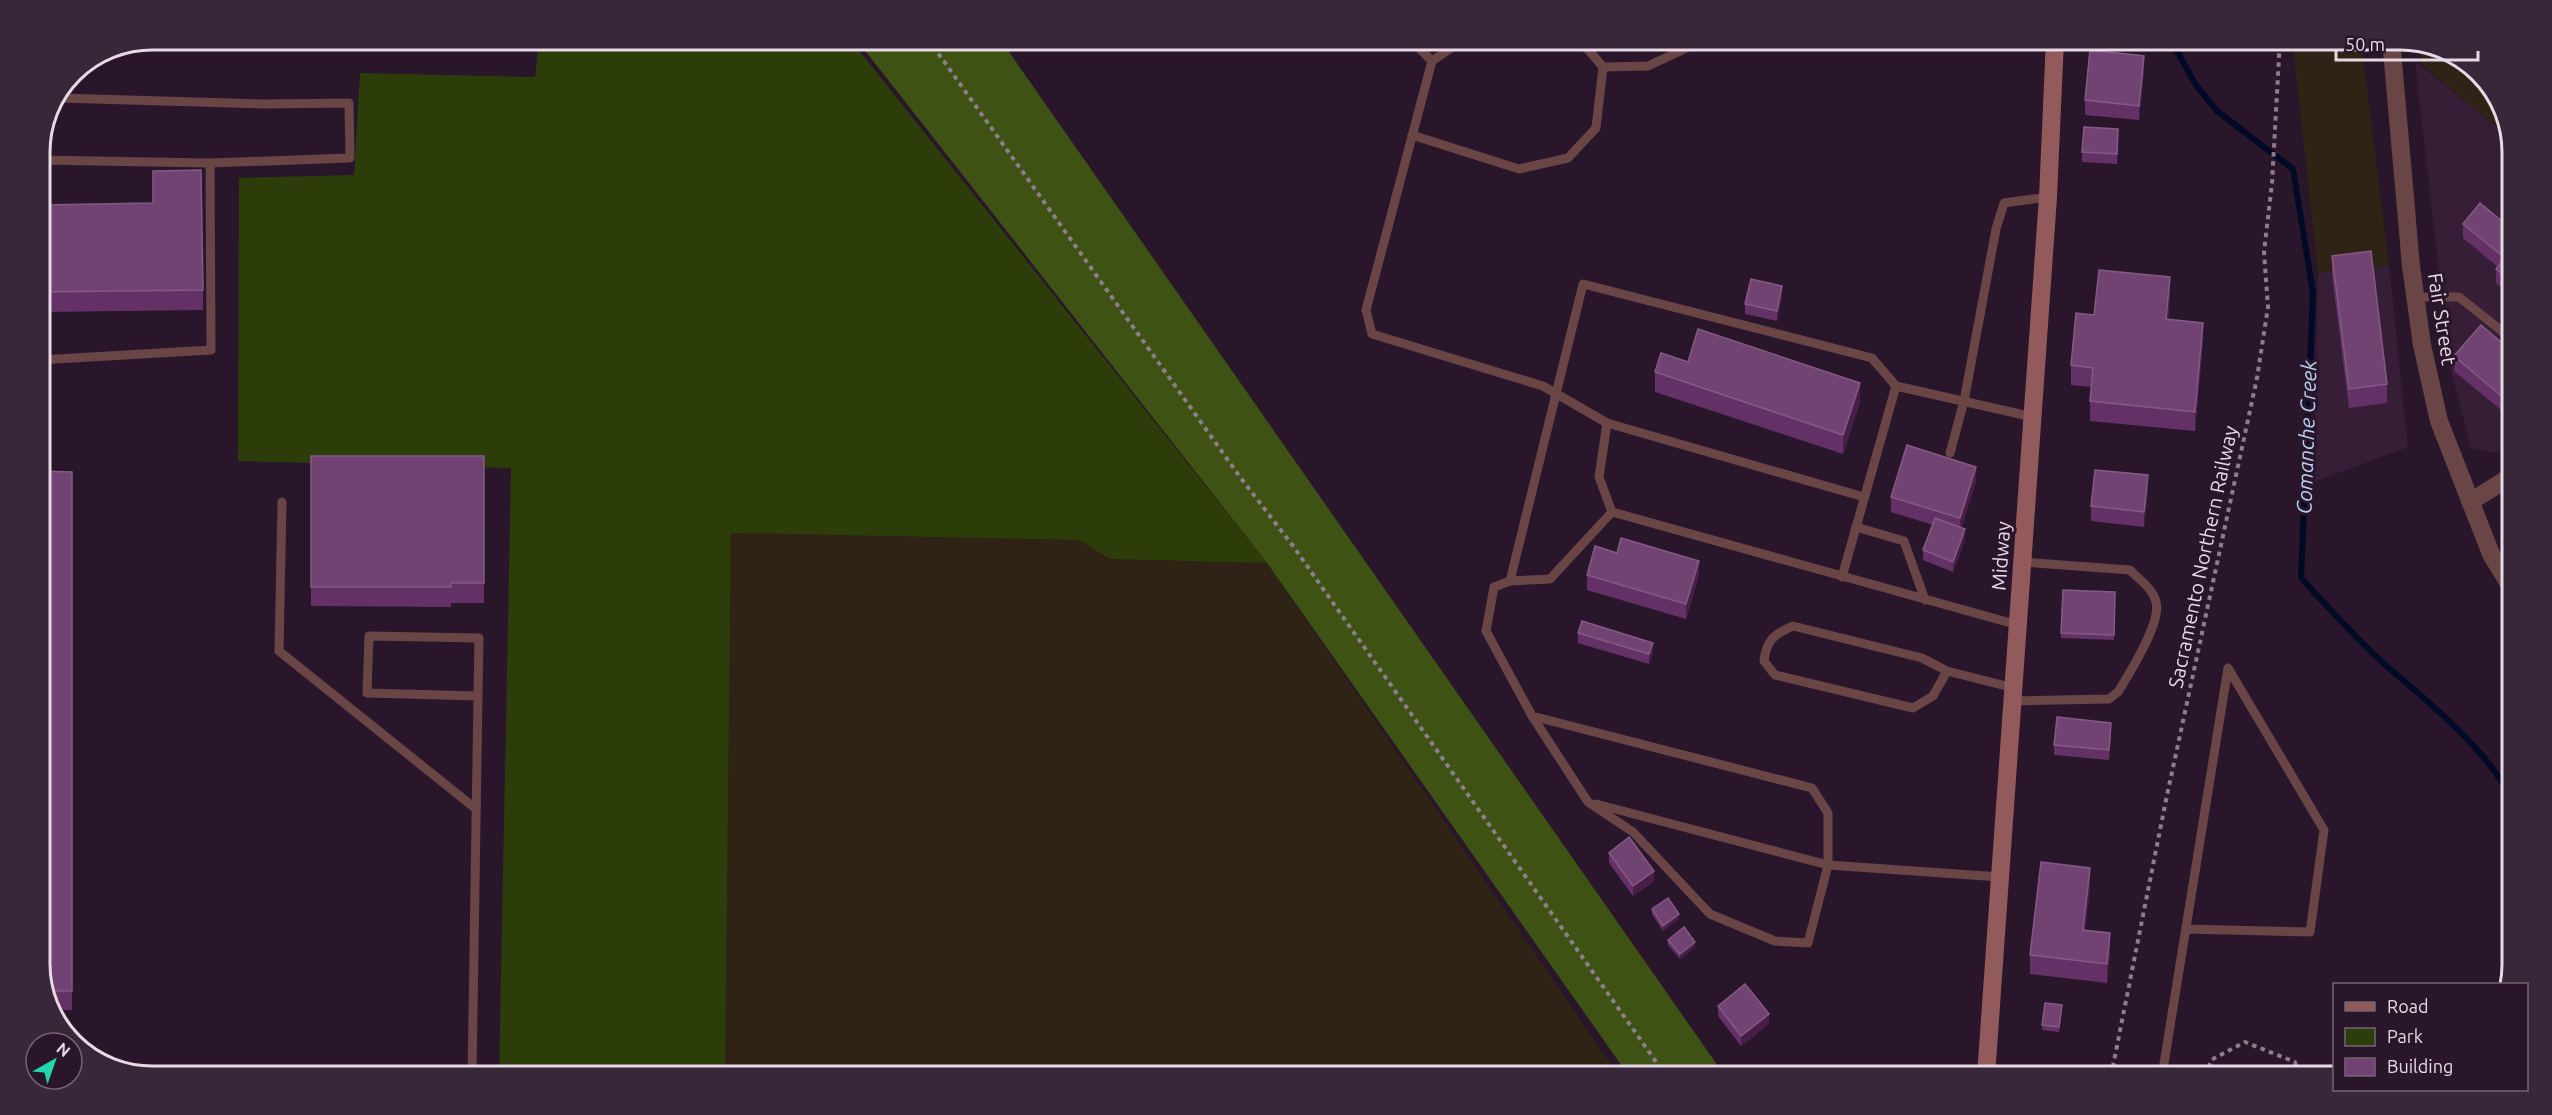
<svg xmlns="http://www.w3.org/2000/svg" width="2552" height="1115" font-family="Ubuntu,sans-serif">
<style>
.built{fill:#361e36}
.industrial{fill:#2e2314}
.green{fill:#2d3d0a}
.forest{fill:#3e5214}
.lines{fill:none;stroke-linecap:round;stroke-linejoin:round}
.stream{stroke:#000926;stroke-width:6}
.path{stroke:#8d7d8d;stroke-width:4;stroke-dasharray:4.5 4.5;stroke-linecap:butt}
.lane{stroke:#694545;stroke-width:9}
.street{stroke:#694545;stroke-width:18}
.secondary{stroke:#935a5b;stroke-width:18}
.wall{fill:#633166}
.shaded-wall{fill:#461e48}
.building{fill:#714373;stroke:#845a85;stroke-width:1.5}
.labels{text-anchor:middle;stroke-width:6;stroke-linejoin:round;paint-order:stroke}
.street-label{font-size:20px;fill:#e7d9e6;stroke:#29162a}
.water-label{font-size:21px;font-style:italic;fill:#b5d0f2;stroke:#29162a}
.rim{fill:none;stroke:#e7d9e6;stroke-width:3}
</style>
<rect width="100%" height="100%" fill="#29162a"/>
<g class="built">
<path d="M2415 61 2510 138 2513 144V445L2493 453 2471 448 2449 363Z"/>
<path d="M2389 265 2408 447 2314 482 2318 273Z"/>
</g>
<g class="industrial">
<path d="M2292 39H2361L2389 265 2318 273Z"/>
<path d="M2422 43 2443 47 2490 83 2510 138 2420 63Z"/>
<path d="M731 533 1079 540 1110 559 1267 563 1619 1076H725Z"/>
</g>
<path class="green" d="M539 39H850L1267 563 1110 559 1079 540 731 533 725 1076H499L511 468 238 461 239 178 354 175 360 73 535 77Z"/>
<path class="forest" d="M856 39H1000L1725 1076H1629L1267 563Z"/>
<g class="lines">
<path class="stream" d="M2170 39 2196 85 2217 111 2293 169 2313 293 2301 578C2327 606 2353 635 2381 661 2425 700 2488 748 2513 802"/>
<g class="path">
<path d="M928 39 1240 477 1293 546 1666 1076"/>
<path d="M2111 1076 2166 800 2257 378 2268 307 2264 252 2272 183 2280 39"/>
<path d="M2206 1076 2211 1060 2245 1042 2295 1062 2299 1076"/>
</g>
<g class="lane">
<path d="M1410 39 1432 61"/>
<path d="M1464 39 1432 61 1366 310 1372 334 1543 386 1607 423 1864 497"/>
<path d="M1603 67 1648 66 1706 39"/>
<path d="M60 98 264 104 349 103 350 158 210 163"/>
<path d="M1412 135 1519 169 1568 158 1596 128 1603 67 1579 39"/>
<path d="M39 160 210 163 211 350 39 360"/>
<path d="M2415 297H2459L2513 340"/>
<path d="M1607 423 1599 477 1612 512"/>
<path d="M1950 453 1964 401 1996 229 2004 203 2048 197"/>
<path d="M282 502 279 651 476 809"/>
<path d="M1612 512 2018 625"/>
<path d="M1856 527 1904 541 1925 600"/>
<path d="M1842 577 1896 386"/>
<path d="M1510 581 1583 284 1872 358 1896 386 2033 417"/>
<path d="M369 636 479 638 478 696 367 693Z"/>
<path d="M1947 671 1933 696 1913 708 1775 675 1764 661C1766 641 1774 634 1793 626L1922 658 1947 671 2014 688"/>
<path d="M2013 701 2109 699 2118 692C2129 674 2162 622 2156 602 2153 589 2139 579 2130 570L2023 562"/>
<path d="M1532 716 1588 802 1633 832 1710 914 1775 941 1808 943 1828 865V813L1812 788 1532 716 1486 631 1494 587 1510 581 1550 579 1612 512"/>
<path d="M1596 804 1828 865 2000 877"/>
<path d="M472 1076 478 696"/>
<path d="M2039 1076V1074"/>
<path d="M2162 1076 2228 668 2324 830 2310 932 2186 929"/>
</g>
<g class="street">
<path d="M2391 39 2411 266 2422 345 2439 421 2491 554 2513 590"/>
<path d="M2470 502 2513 475"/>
</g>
<path class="secondary" d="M1986 1076 2048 197 2055 39"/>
</g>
<g class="wall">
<path d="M286 39H417V47L286 45Z"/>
<path d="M126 44V49L107 48 109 47Z"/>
<path d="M2144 71 2139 120 2085 115V100Z"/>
<path d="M2118 139 2117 164 2082 162V152Z"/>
<path d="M39 205 203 290V310L39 312Z"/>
<path d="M2463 224 2513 230V297L2496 283V269L2498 267 2463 238Z"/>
<path d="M2332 256 2387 384V403L2349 408 2332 275Z"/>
<path d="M1782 296 1777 321 1745 314V304Z"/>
<path d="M2170 296 2168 319 2203 342 2195 431 2090 421V401L2091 387 2071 385V365L2094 315Z"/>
<path d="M2513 352V420L2454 371V356Z"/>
<path d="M1688 362 1860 402 1843 454 1655 392V372Z"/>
<path d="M311 456H484V603H451V607L311 606Z"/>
<path d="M72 472V1010H54L39 972Z"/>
<path d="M1976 481 1961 528 1965 539 1953 572 1923 560V550L1933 525 1891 512V497Z"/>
<path d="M2148 490 2144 527 2091 521V506Z"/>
<path d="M1617 553 1699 575 1686 619 1587 590V575Z"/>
<path d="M2063 590 2115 592 2114 640 2061 638Z"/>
<path d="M1578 633 1653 653 1649 664 1578 643Z"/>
<path d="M2111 733 2109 760 2054 755V745Z"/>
<path d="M1609 853 1654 881 1633 896 1609 863Z"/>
<path d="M2090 888 2085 930 2110 953 2107 983 2030 974V955Z"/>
<path d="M1652 909 1679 919 1663 931 1652 914Z"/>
<path d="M1668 940 1695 947 1680 959 1668 945Z"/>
<path d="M1718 1006 1769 1024 1741 1046 1718 1016Z"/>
<path d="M2062 1010 2059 1032 2042 1030V1025Z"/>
</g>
<g class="shaded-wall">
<path d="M2144 56V71L2139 120V106Z"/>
<path d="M2170 277V296L2166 339V319Z"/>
<path d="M1782 286V296L1777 321V311Z"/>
<path d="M2203 323V342L2195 431V412Z"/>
<path d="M1860 383V402L1843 454V435Z"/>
<path d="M1976 467V481L1960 533V518Z"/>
<path d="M2148 475V490L2144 527V512Z"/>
<path d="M1965 529V539L1953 572V562Z"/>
<path d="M1699 561V575L1686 619V604Z"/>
<path d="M1653 643V653L1649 664V654Z"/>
<path d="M2111 723V733L2109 760V750Z"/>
<path d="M2090 868V888L2083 950V930Z"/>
<path d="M1654 871V881L1633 896V886Z"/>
<path d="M1679 914V919L1663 931V926Z"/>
<path d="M2110 933V953L2107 983V964Z"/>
<path d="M1695 942V947L1680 959V954Z"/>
<path d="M1769 1014V1024L1741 1046V1036Z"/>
</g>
<g class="building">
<path d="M2090 50 2144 56 2139 106 2085 100Z"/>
<path d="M2084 127 2118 129 2117 154 2082 152Z"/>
<path d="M201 170 203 290 39 292V205L153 203V171Z"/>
<path d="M2480 203 2513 230V282L2496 269 2505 258 2463 224Z"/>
<path d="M2371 251 2387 384 2349 389 2332 256Z"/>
<path d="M2099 270 2170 277 2166 319 2203 323 2195 412 2090 401 2093 368 2071 365 2076 313 2094 315Z"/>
<path d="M1751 279 1782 286 1777 311 1745 304Z"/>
<path d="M2481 325 2513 352V406L2454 356Z"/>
<path d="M1698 329 1860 383 1843 435 1655 372 1661 353 1688 362Z"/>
<path d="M1907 445 1976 467 1960 518 1891 497Z"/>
<path d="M311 456H484V583H451V587H311Z"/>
<path d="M2095 470 2148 475 2144 512 2091 506Z"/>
<path d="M39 471 72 472V991H47L39 972Z"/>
<path d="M1935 518 1965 529 1953 562 1923 550Z"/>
<path d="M1621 538 1699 561 1686 604 1587 575 1595 546 1617 553Z"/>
<path d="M2063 590 2115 592 2114 635 2061 633Z"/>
<path d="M1582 621 1653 643 1649 654 1578 633Z"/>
<path d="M2057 717 2111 723 2109 750 2054 745Z"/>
<path d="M1629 837 1654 871 1633 886 1609 853Z"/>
<path d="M2041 862 2090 868 2083 930 2110 933 2107 964 2030 955Z"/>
<path d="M1668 898 1679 914 1663 926 1652 909Z"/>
<path d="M1684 927 1695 942 1680 954 1668 940Z"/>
<path d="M1745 984 1769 1014 1741 1036 1718 1006Z"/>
<path d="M2045 1003 2062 1005 2059 1027 2042 1025Z"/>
</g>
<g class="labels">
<g class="street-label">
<text transform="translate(2442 319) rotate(81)" y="7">Fair Street</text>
<text transform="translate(2001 556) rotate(-86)" y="7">Midway</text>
<text transform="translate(2203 557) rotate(-78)" y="7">Sacramento Northern Railway</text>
</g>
<g class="water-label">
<text transform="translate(2307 437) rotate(-88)" y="7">Comanche Creek</text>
</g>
</g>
<path d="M0 0H2552V1115H0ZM152 50H2400A102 102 0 0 1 2502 152V964A102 102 0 0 1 2400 1066H152A102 102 0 0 1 50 964V152A102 102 0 0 1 152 50Z" fill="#382639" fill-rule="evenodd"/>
<path class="rim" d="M152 50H2400A102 102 0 0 1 2502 152V964A102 102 0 0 1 2400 1066H152A102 102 0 0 1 50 964V152A102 102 0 0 1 152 50Z"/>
<rect x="2333" y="983" width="195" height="108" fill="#29162a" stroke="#756475" stroke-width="1.5"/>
<rect x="2345" y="1002" width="30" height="9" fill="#935a5b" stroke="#756475" stroke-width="1.5"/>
<text x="2387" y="1013" font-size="18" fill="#e7d9e6">Road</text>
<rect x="2345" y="1028" width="30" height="18" fill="#2d3d0a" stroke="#756475" stroke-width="1.5"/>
<text x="2387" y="1043" font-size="18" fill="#e7d9e6">Park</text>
<rect x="2345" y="1058" width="30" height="18" fill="#714373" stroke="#756475" stroke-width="1.5"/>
<text x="2387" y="1073" font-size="18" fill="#e7d9e6">Building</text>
<g transform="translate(54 1061) rotate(40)"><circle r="28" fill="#29162a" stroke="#756475" stroke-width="1.5"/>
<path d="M0-4.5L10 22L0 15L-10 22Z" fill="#22d5af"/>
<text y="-9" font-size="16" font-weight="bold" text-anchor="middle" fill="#e7d9e6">N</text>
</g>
<path d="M2336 51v9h142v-9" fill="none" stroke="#e7d9e6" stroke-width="3"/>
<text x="2345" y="51" font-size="18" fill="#e7d9e6" stroke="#29162a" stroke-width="4.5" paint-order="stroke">50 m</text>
</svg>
